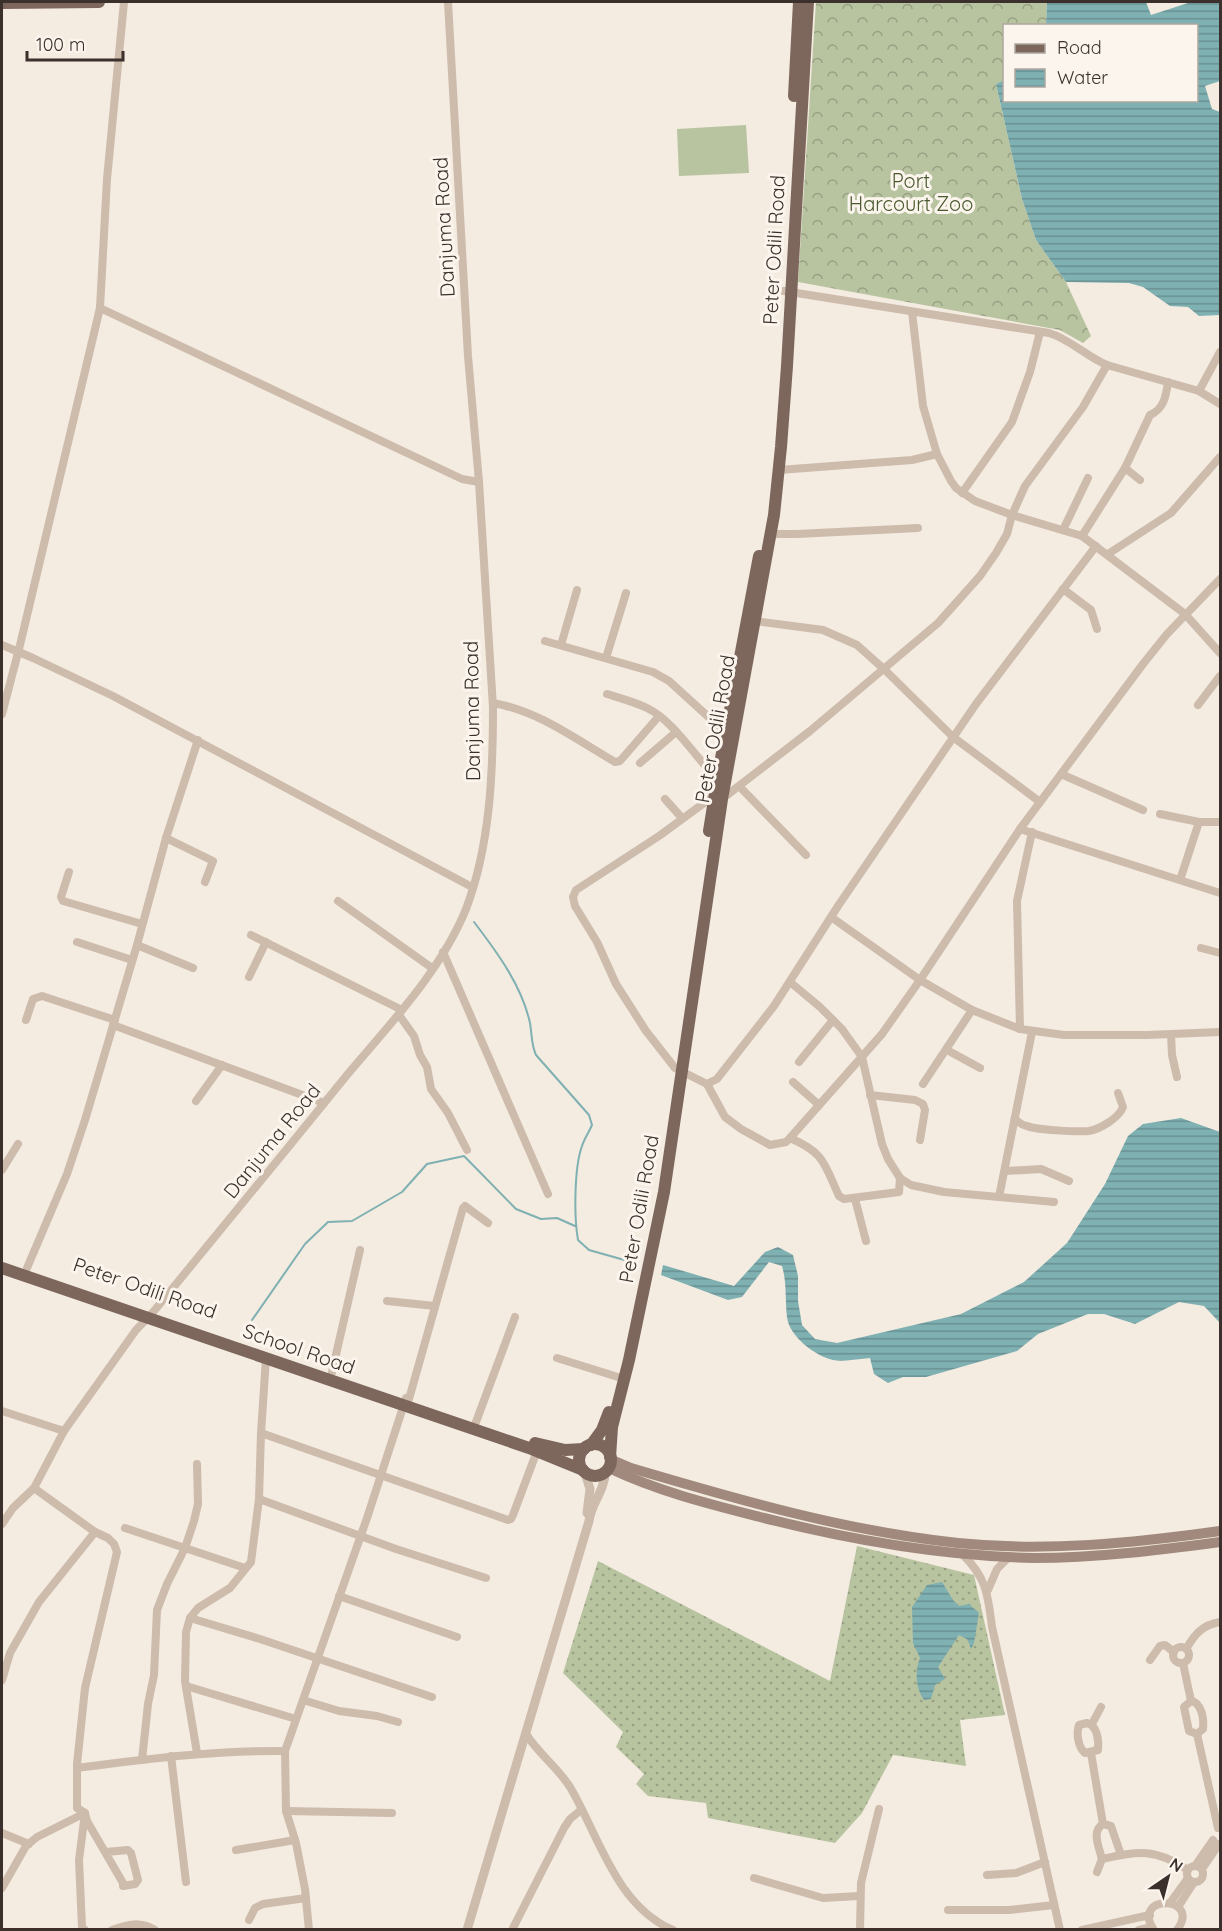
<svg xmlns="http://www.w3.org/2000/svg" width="1222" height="1931" font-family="Quicksand,sans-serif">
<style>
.grass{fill:url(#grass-dots)}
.forest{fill:url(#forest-crowns)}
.pitch{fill:#b8c4a0}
.water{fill:url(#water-rules)}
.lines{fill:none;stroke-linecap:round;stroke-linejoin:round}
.stream{stroke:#7fb0b2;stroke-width:2}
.minor{stroke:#cdbbac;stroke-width:8}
.tertiary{stroke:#cdbbac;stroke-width:9}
.secondary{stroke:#a18a7d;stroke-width:10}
.primary{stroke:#7d675c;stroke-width:12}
.labels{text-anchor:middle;stroke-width:6;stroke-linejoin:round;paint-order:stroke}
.park-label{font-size:20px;fill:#4a5a2e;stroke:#fbf5ee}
.street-label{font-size:20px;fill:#3b302b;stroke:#fbf5ee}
</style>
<defs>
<pattern id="grass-dots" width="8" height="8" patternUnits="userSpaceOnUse" patternTransform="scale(1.5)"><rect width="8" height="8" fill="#b8c4a0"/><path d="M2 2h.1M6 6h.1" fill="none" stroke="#97a083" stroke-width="1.8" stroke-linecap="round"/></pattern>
<pattern id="forest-crowns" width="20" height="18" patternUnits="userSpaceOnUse" patternTransform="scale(1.5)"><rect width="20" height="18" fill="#b8c4a0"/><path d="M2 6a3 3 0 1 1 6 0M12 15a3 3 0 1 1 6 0" fill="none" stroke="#97a083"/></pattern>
<pattern id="water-rules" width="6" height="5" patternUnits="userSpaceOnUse" patternTransform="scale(1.5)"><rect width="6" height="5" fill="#7fb0b2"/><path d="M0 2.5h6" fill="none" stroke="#699091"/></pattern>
</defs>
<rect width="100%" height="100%" fill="#f4ebe1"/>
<path class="grass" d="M857 1546 974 1575 1005 1715 960 1720 966 1766 893 1755 862 1813 835 1843 708 1818 706 1803 648 1796 636 1784 644 1774 616 1747 623 1732 563 1673 598 1561 830 1681Z"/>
<path class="forest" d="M816 2H1047L1046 25 1004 26V80L996 84 1022 199 1036 240 1066 282 1091 336 1083 343 1060 330 798 282Z"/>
<path class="pitch" d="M746 125 749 173 679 176 677 129Z"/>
<g class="water">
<path d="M1047 2H1146L1151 15 1191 2H1220V81L1205 86 1212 109 1220 112V315L1199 316 1188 307 1170 306 1143 287 1129 283 1066 282 1036 240 1022 199 996 84 1004 80V100H1196V26L1046 25Z"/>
<path d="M1181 1118 1220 1132V1323L1204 1306 1179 1302 1135 1324 1104 1314H1088L1038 1334 1017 1351 926 1377H903L888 1383 874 1374 870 1358C859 1359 844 1362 833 1360 815 1356 789 1336 787 1317 785 1300 787 1283 782 1266L769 1262 742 1297 728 1300 661 1275 663 1265 734 1286 765 1252 778 1247 793 1255 798 1276V1301L802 1325 815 1339 837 1343 961 1314 1024 1282 1067 1243 1105 1184 1128 1136 1143 1124Z"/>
<path d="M942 1582 953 1600 959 1606 969 1604 979 1613 974 1643 971 1649 968 1640 959 1635 938 1667 945 1679 935 1685 931 1699 924 1700C915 1688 915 1670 920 1658L913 1643 912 1607 927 1585Z"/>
</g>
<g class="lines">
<g class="stream">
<path d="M474 922C497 952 522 986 530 1023 532 1034 531 1044 536 1055L589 1115 592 1125C589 1132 584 1139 582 1146 574 1168 574 1218 578 1240L589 1250 635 1263"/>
<path d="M252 1320 305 1244 328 1222 352 1221 402 1192 427 1164 464 1156 516 1209 541 1219 557 1218 575 1226"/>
</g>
<g class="minor">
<path d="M784 291 1049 333C1070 339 1087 357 1107 365L1199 391 1220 404"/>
<path d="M100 308 462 479 479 482"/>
<path d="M912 312 923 406 937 454 951 481 956 488 975 501 1012 515 1082 536 1185 614 1220 653"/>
<path d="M1199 391 1220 352"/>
<path d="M1125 468 1140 480"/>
<path d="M779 470 912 460 937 454"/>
<path d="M962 493 1012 422 1030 372 1040 332"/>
<path d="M1063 530 1088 478"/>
<path d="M771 534H797L918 528"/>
<path d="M1082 536 1125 468 1150 415C1164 409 1166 396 1168 382"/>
<path d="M1108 554 1171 513 1220 457"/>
<path d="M1063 589 1091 610 1097 629"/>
<path d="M755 621 823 630 857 645 885 670 953 737 1040 802"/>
<path d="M545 641 653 672 669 681 725 732"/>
<path d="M2 645 33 658 113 696 472 887"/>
<path d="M561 645 577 590"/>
<path d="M606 658 626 593"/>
<path d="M607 694C620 698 635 702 647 708 674 721 696 758 717 779"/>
<path d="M493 703C539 711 575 739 615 762L620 761 659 716"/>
<path d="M1198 705 1220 676"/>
<path d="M2 714 20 645 100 308 107 179 124 2"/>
<path d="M640 763 676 732"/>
<path d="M1061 774 1143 810"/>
<path d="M739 786 806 855"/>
<path d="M715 795 659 836 576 890 573 897 575 906 597 942 616 984 646 1031 675 1068 707 1084 717 1079 774 1006 838 906 976 704 1096 546"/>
<path d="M665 799 682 818"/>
<path d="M722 799 810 731 938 623 980 576 996 553 1007 534 1012 515 1025 486 1083 407 1107 365"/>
<path d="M1160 814 1199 822H1220"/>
<path d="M1020 829 1220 893"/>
<path d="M166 838 213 861 205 882"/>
<path d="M69 872 61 897 63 901 142 924"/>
<path d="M1180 880 1199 822"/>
<path d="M338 901 432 968"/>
<path d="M831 917 920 980 972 1010 1020 1029 1064 1035H1147L1220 1032"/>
<path d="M251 935 402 1010"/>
<path d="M77 942 132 960"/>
<path d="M137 945 193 968"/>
<path d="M1201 948 1220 953"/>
<path d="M443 952 548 1194"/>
<path d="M249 977 266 942"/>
<path d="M790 982 820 1007 842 1029 862 1057 882 1144 888 1159 900 1178 911 1185 944 1192 1054 1202"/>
<path d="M399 1015 414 1036 420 1055 427 1067 431 1089 448 1113 467 1150"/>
<path d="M26 1020 33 999 42 996 115 1020"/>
<path d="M113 1025 324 1103"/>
<path d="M1020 1029 1017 901 1032 832"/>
<path d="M1171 1034 1172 1055 1177 1077"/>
<path d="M947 1050 980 1068"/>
<path d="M799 1062 833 1020"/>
<path d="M793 1082 819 1105"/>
<path d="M707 1084 725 1117 741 1129 770 1145 786 1142 790 1138 882 1034 920 980 1020 829 1143 664 1167 634 1220 579"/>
<path d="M923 1084 972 1010"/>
<path d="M870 1095 915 1100 923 1104 925 1110 920 1140"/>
<path d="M196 1101 222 1065"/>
<path d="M1015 1119C1018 1122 1022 1125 1027 1126 1036 1130 1078 1132 1089 1131 1100 1129 1119 1118 1123 1107L1118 1093"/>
<path d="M790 1138C825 1153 824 1164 839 1196L844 1199 899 1192 900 1178"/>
<path d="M2 1170 18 1144"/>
<path d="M1005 1171 1041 1169 1069 1181"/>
<path d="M999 1197 1032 1032"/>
<path d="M855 1199 866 1241"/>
<path d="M27 1268 67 1174 85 1120 137 945 166 838 198 740"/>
<path d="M387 1301 435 1306"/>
<path d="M557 1358 618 1377"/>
<path d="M332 1372 360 1250"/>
<path d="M409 1399 463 1208 465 1206 488 1223"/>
<path d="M2 1411 64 1431"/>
<path d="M476 1422 515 1317"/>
<path d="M261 1433 508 1520 511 1519 513 1515 537 1451"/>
<path d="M34 1488 95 1532 108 1538 114 1544 117 1552 85 1688 77 1764V1808L85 1813 79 1860 82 1927 85 1930"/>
<path d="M259 1499 396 1549 486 1578"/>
<path d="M2 1524 13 1508 34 1488 64 1431 136 1330 154 1311C218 1233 283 1154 347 1075 389 1025 441 971 466 909 490 846 493 774 493 707L479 482 468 356 448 2"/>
<path d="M125 1528 245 1568"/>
<path d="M963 1555C987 1578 988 1596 992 1627L1060 1930"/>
<path d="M988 1590 997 1569 1009 1557"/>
<path d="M339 1596 457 1637"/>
<path d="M190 1618 260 1639 432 1697"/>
<circle cx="1181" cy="1655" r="8"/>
<path d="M1186 1649C1195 1634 1202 1625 1220 1622"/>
<path d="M1150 1660 1160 1646 1165 1645 1174 1652"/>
<path d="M1183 1663 1191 1701"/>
<path d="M2 1680 10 1653 39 1602 95 1532"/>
<path d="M186 1686 296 1719"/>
<path d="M303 1700 339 1711 377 1716 398 1722"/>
<path d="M1191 1701C1202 1703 1204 1719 1203 1729L1197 1734 1189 1731 1184 1707Z"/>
<path d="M1087 1723C1097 1725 1099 1740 1098 1750L1085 1753C1078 1747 1076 1733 1079 1725Z"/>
<path d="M1092 1724 1101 1707"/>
<path d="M526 1734C538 1753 558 1768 570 1787 599 1836 616 1906 673 1930"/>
<path d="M1197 1734 1218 1828"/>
<path d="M197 1753 185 1681 186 1632 190 1618 198 1608 230 1588 251 1562 259 1499 261 1433 266 1358"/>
<path d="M1091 1753 1103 1824"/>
<path d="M171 1756 186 1882"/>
<path d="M142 1760 148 1704 154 1675 157 1610 167 1584 185 1548 194 1521 198 1504 197 1464"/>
<path d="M77 1768C147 1759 215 1750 285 1751"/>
<path d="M286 1811 392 1813"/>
<path d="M2 1833 29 1844"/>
<path d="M236 1850 295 1840"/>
<path d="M1102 1859C1099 1847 1091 1831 1103 1824L1111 1826 1121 1855"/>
<path d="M1195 1866 1213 1840"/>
<circle cx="1195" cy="1874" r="8"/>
<path d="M1202 1869 1219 1844"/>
<path d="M1097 1872 1102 1859C1139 1851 1155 1848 1188 1870"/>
<path d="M987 1875 1016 1873 1045 1862"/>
<path d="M754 1878 823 1898 859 1896"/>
<path d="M2 1888 26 1846 37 1837 85 1813 87 1821 123 1883V1886L135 1884 138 1880 131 1853 128 1850 106 1852"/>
<path d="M1170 1903 1188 1878"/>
<path d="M1178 1907 1194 1882"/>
<path d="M948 1910H1009L1054 1905"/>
<path d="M249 1920 255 1908 263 1904 306 1898"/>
<path d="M112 1930C128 1924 140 1921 155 1930"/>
<path d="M309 1930 305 1889 296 1843 286 1811 285 1751 367 1518 406 1398"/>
<path d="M512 1930 564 1828 570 1819 581 1810"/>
<path d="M860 1930 861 1883 879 1809"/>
<path d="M1082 1930 1150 1915"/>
<path d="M1139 1930 1152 1927"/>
<path d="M1154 1930C1129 1894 1203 1895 1177 1930"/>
</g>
<g class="tertiary">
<path d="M585 1473 590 1489 587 1513"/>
<path d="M467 1930 589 1521C591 1503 605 1491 605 1472"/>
</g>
<g class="secondary">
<path d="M610 1459 631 1468C739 1500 846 1531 958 1543 1046 1552 1134 1543 1220 1531"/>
<path d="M609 1468C657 1491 709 1504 760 1517 850 1540 941 1556 1034 1558 1097 1558 1159 1550 1220 1542"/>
</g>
<g class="primary">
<path d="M2 3 99 2"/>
<path d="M794 96 799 2"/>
<path d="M709 831 719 769 759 556"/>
<path d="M2 1268 529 1448 583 1470"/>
<path d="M535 1443 565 1450 584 1449"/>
<circle cx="595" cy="1460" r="16"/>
<path d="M591 1445 602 1430 609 1412"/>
<path d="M610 1457 612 1427 629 1360 664 1192 722 799 774 515 781 447 787 366 808 2"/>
</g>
</g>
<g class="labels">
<g class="park-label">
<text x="911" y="188">Port<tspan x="911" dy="23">Harcourt Zoo</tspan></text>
</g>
<g class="street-label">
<text transform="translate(444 227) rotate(-93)" y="7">Danjuma Road</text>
<text transform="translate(774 250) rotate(-87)" y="7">Peter Odili Road</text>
<text transform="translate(472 711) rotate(-91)" y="7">Danjuma Road</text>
<text transform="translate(715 729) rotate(-80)" y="7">Peter Odili Road</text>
<text transform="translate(272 1141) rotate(-51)" y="7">Danjuma Road</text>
<text transform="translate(639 1209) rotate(-80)" y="7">Peter Odili Road</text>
<text transform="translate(145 1288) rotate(19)" y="7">Peter Odili Road</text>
<text transform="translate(299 1349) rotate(19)" y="7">School Road</text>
</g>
</g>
<rect width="1222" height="1931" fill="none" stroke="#3b302b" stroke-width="6"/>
<rect x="1003" y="24" width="195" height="78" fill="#fbf5ee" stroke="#aea6a0" stroke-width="1.5"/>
<rect x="1015" y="44" width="30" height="9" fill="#7d675c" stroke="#aea6a0" stroke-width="1.5"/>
<text x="1057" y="54" font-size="18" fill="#3b302b">Road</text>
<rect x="1015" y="69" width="30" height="18" fill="url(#water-rules)" stroke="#aea6a0" stroke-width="1.5"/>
<text x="1057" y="84" font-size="18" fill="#3b302b">Water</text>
<g transform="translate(1168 1877) rotate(35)" stroke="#fbf5ee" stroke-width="4.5" paint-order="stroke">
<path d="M0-4.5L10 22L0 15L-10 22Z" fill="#3b302b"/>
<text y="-9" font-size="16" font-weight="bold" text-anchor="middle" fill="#3b302b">N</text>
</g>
<path d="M27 51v9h96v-9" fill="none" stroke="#3b302b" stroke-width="3"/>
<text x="36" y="51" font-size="18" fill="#3b302b" stroke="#fbf5ee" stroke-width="4.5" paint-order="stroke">100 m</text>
</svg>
